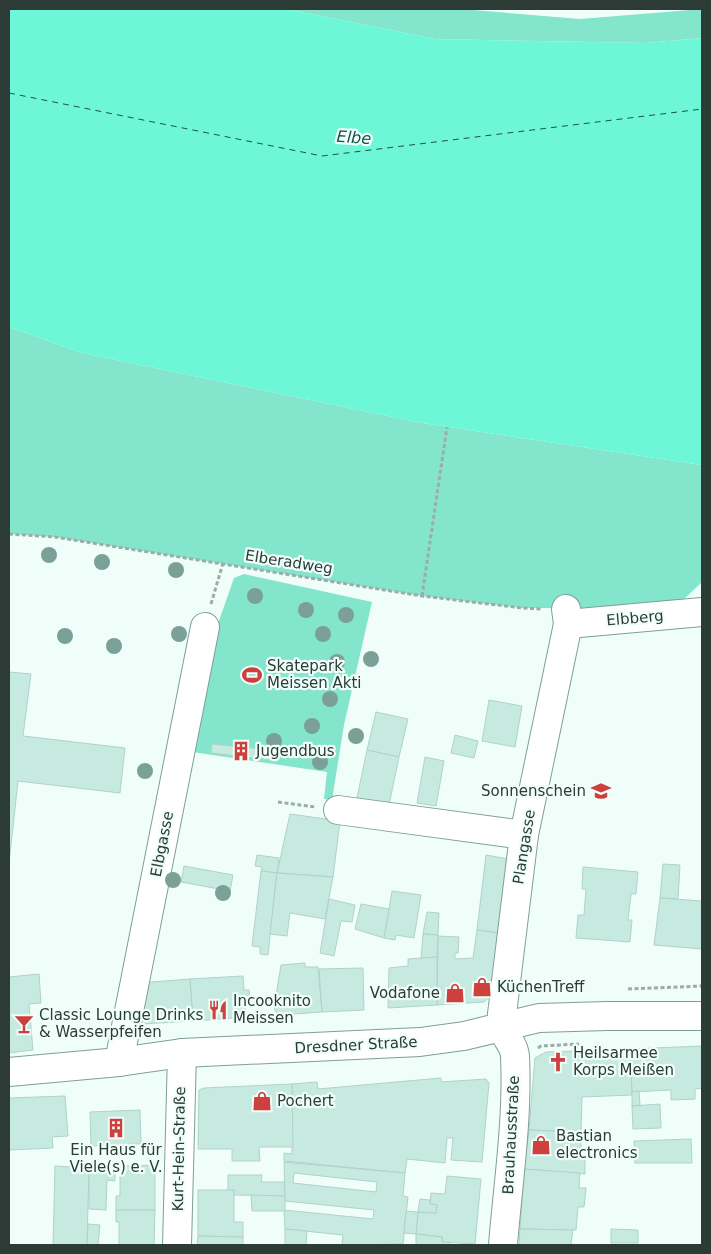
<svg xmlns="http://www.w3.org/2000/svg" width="711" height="1254" font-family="'DejaVu Sans',sans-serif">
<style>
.green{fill:#83e5cc}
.water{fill:#6df7d6}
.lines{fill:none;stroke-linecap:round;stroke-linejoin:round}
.ferry{stroke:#1a5447;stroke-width:1;stroke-dasharray:6 5;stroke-linecap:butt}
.building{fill:#c7eae0;stroke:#b0d2c8;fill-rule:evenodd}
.minor-casing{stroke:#7e9f95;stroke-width:30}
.major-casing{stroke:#7e9f95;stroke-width:30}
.path{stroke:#9eaca8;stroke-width:3;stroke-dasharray:4 2.5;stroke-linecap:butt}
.minor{stroke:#fff;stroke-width:28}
.major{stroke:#fff;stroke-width:28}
.tree{fill:#7aa098}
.labels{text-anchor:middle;stroke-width:4.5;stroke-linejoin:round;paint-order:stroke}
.street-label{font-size:15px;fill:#2d3b37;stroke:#f0fefa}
.poi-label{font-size:15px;fill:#2d3b37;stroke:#f0fefa;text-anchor:start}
.water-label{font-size:16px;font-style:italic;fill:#1a5447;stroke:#f0fefa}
</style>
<rect width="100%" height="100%" fill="#f0fefa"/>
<g class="green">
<path d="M286 9H461L580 19 702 9V38L646 43 435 39Z"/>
<path d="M9 327 82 353 422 423 702 465V582L682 601 612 608H522L422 596 55 537 9 534Z"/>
<path d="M244 574 372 602 344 725 332 800 324 799 327 772 186 751 214 635 234 578Z"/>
</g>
<path class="water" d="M9 9H286L435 39 646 43 702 38V465L422 423 82 353 9 327Z"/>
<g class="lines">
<path class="ferry" d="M9 93 322 156 702 109"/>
</g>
<g class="building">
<path d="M9 672 31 674 23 736 125 748 120 793 18 781 9 863Z"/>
<path d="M489 700 522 706 515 747 482 741Z"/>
<path d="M376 712 408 719 399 757 367 750Z"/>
<path d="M455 735 478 741 474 758 451 753Z"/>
<path d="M212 744 272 750 271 760 211 753Z"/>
<path d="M367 750 399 757 389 805 357 798Z"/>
<path d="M425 757 444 761 436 806 417 803Z"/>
<path d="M290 814 340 821 333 877 277 873Z"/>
<path d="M257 855 279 858 277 873 261 871 262 867 255 866Z"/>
<path d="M486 855 508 859 498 933 477 930Z"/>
<path d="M663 864 680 865 678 899 660 898Z"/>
<path d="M184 866 233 875 230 891 181 882Z"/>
<path d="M583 867 638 872 636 894H631L628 920H632L630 942 576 938 578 915H584L586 889H582Z"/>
<path d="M261 871 277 873 268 955 260 954V947L252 946Z"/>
<path d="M277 873 333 877 325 919 290 913 287 936 270 934Z"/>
<path d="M392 891 421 895 414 938 396 935 395 940 384 938Z"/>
<path d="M660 898 702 901V949L654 945Z"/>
<path d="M329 899 355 905 352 922 341 921 334 956 320 953Z"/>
<path d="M361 904 389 909 384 938 355 929Z"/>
<path d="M427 912 439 913 438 935 423 934Z"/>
<path d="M477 930 498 933 491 996 484 1002 437 1005 438 936 459 937 458 953H455V959L473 958Z"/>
<path d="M423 934 438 935 437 957 421 959Z"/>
<path d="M437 957V1005L388 1008 389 968 408 966V959Z"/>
<path d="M305 963V967H318L322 1012 278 1015 274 1008 281 965Z"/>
<path d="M363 968 364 1010 322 1012 319 969Z"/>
<path d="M39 974 41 1003 29 1004 33 1050 9 1053V977Z"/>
<path d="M243 976 244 990H249L250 1003 245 1004 246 1017 193 1021 190 979Z"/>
<path d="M190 979 193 1021 142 1024 139 983Z"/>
<path d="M702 1046V1088L695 1089V1099L671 1100V1090L632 1092 630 1049Z"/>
<path d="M630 1049 632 1095 582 1097 581 1132 529 1130 535 1058 546 1052Z"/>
<path d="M441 1078V1082L486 1079 489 1083 482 1162 451 1160 453 1138H447L445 1163 407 1159 405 1173 284 1161V1153L292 1154V1084L317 1082 318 1089Z"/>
<path d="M292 1084 293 1147H259L260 1161H232V1149H198L199 1090 204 1088Z"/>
<path d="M639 1091 640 1105 632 1106V1092Z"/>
<path d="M65 1096 68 1136 52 1137 53 1148 9 1150V1098Z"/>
<path d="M660 1104 661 1128 633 1129 632 1106Z"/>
<path d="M140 1110 141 1144H130L131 1150 113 1151V1145L91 1146 90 1112Z"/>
<path d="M529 1130 581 1132V1156L585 1157V1174L524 1169Z"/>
<path d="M691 1139 692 1163H635L634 1141Z"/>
<path d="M284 1162 405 1173 403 1196 408 1197 403 1244 342 1245 343 1235 285 1229 284 1210 373 1219 374 1210 285 1201ZM294 1173 377 1182 376 1192 293 1183Z"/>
<path d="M155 1165V1210H116V1196H120V1166Z"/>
<path d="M55 1166 89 1168 87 1245H53Z"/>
<path d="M89 1168 115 1169V1181L107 1180 106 1210 89 1209Z"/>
<path d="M524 1169 580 1173 579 1188H586L584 1207H578L576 1230 520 1229Z"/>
<path d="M228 1175H262L261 1182H284L285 1196 234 1195V1190H228Z"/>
<path d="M447 1176 481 1179 475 1244 442 1242V1237L416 1234 418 1212 436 1213 437 1205 430 1204 431 1193 445 1194Z"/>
<path d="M198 1190H234V1222H243V1237L198 1236Z"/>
<path d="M251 1195 285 1196V1211H252Z"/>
<path d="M420 1199 430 1200V1204L437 1205 436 1213 418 1212Z"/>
<path d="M116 1210H155L154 1245H119V1222H116Z"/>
<path d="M406 1211 418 1212 416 1234 404 1233Z"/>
<path d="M88 1224 100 1225 98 1245H87Z"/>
<path d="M285 1229 307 1231 306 1245H285Z"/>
<path d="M520 1229 573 1230 571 1245H519Z"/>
<path d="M611 1229 638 1230V1243H611Z"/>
<path d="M416 1234 442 1237V1242H450V1245H416Z"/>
<path d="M198 1236 243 1237V1245H197Z"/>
</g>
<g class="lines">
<defs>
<g id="minor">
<path d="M568 624 702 612"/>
<path d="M338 810 524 835"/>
<path d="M119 1062 205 627"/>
<path d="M177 1245 182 1053"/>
<path d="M503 1245C508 1183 518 1119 515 1056 514 1040 500 1038 502 1014L524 835 568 624 566 609"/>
</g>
<path id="major" d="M9 1072 119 1062 182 1053 420 1042 464 1036 539 1018 607 1016H702"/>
</defs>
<use href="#minor" class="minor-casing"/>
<use href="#major" class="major-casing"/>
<g class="path">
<path d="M9 534 55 537 422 596 522 608 543 609"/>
<path d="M422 596 447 427"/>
<path d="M211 604 223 563"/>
<path d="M278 802 315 807"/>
<path d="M628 989 702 986"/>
<path d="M538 1048 541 1046 579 1044"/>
</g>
<use href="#minor" class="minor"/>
<use href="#major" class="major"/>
</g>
<g class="tree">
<circle cx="49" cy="555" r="8"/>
<circle cx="102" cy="562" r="8"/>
<circle cx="176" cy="570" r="8"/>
<circle cx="255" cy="596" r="8"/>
<circle cx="306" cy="610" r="8"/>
<circle cx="346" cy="615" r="8"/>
<circle cx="179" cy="634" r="8"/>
<circle cx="323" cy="634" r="8"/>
<circle cx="65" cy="636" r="8"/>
<circle cx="114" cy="646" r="8"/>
<circle cx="371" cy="659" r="8"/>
<circle cx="337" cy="662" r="8"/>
<circle cx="330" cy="699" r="8"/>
<circle cx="312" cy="726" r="8"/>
<circle cx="356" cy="736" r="8"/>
<circle cx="274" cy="741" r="8"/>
<circle cx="320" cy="762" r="8"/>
<circle cx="145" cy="771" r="8"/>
<circle cx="173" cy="880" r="8"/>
<circle cx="223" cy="893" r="8"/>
</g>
<defs>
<symbol id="stadium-bare" viewBox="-9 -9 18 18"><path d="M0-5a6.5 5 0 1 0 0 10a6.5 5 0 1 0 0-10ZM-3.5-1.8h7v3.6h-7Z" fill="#ce403e" stroke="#f0fefa" stroke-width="2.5" paint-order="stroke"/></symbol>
<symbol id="building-bare" viewBox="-9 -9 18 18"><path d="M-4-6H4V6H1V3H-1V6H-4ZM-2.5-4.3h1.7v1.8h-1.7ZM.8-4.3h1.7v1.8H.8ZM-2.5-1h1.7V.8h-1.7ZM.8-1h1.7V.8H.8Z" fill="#ce403e" stroke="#f0fefa" stroke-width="2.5" paint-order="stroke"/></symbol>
<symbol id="school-bare" viewBox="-9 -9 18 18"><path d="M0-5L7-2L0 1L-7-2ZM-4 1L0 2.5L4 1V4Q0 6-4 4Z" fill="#ce403e" stroke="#f0fefa" stroke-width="2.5" paint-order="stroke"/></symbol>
<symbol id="shop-bare" viewBox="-9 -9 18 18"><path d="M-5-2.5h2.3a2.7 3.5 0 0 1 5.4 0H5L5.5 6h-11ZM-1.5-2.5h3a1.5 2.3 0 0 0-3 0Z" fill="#ce403e" stroke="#f0fefa" stroke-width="2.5" paint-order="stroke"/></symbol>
<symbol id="restaurant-bare" viewBox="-9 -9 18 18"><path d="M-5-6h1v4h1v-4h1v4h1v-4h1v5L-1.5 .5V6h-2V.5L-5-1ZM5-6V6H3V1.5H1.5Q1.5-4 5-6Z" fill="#ce403e" stroke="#f0fefa" stroke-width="2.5" paint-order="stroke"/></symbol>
<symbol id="bar-bare" viewBox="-9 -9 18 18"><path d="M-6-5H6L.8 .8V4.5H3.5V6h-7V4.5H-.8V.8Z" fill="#ce403e" stroke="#f0fefa" stroke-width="2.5" paint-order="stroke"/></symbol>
<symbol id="church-bare" viewBox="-9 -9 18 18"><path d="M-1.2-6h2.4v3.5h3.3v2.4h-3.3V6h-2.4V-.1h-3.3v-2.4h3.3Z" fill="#ce403e" stroke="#f0fefa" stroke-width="2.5" paint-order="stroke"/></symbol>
</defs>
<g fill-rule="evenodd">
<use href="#stadium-bare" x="238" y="661" width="28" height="28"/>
<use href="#building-bare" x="227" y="737" width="28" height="28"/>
<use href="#school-bare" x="587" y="777" width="28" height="28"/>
<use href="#shop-bare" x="468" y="973" width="28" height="28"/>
<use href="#shop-bare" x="441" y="979" width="28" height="28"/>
<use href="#restaurant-bare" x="204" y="996" width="28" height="28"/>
<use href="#bar-bare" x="10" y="1010" width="28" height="28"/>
<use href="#church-bare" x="544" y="1048" width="28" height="28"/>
<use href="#shop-bare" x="248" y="1087" width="28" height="28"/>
<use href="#building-bare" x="102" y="1114" width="28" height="28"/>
<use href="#shop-bare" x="527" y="1131" width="28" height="28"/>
</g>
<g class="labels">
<g class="street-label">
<text transform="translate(289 562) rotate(9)" y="5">Elberadweg</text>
<text transform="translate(635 618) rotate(-5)" y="5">Elbberg</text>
<text transform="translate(162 844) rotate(-79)" y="5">Elbgasse</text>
<text transform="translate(524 847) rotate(-81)" y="5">Plangasse</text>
<text transform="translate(356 1045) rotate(-3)" y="5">Dresdner Straße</text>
<text transform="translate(511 1135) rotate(-87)" y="5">Brauhausstraße</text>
<text transform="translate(179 1149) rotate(-89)" y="5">Kurt-Hein-Straße</text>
</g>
<g class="poi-label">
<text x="267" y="671">Skatepark<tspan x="267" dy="17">Meissen Akti</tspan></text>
<text x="256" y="756">Jugendbus</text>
<text x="586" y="796" text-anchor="end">Sonnenschein</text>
<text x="497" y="992">KüchenTreff</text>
<text x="440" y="998" text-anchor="end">Vodafone</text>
<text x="233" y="1006">Incooknito<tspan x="233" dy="17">Meissen</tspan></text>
<text x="39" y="1020">Classic Lounge Drinks<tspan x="39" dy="17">&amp; Wasserpfeifen</tspan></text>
<text x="573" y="1058">Heilsarmee<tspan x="573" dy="17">Korps Meißen</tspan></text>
<text x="277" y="1106">Pochert</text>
<text x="556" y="1141">Bastian<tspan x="556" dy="17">electronics</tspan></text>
<text x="116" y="1155" text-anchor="middle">Ein Haus für<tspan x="116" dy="17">Viele(s) e. V.</tspan></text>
</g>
<g class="water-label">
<text transform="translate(354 137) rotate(4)" y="6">Elbe</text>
</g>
</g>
<rect width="711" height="1254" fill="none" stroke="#2d3b37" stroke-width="20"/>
</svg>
